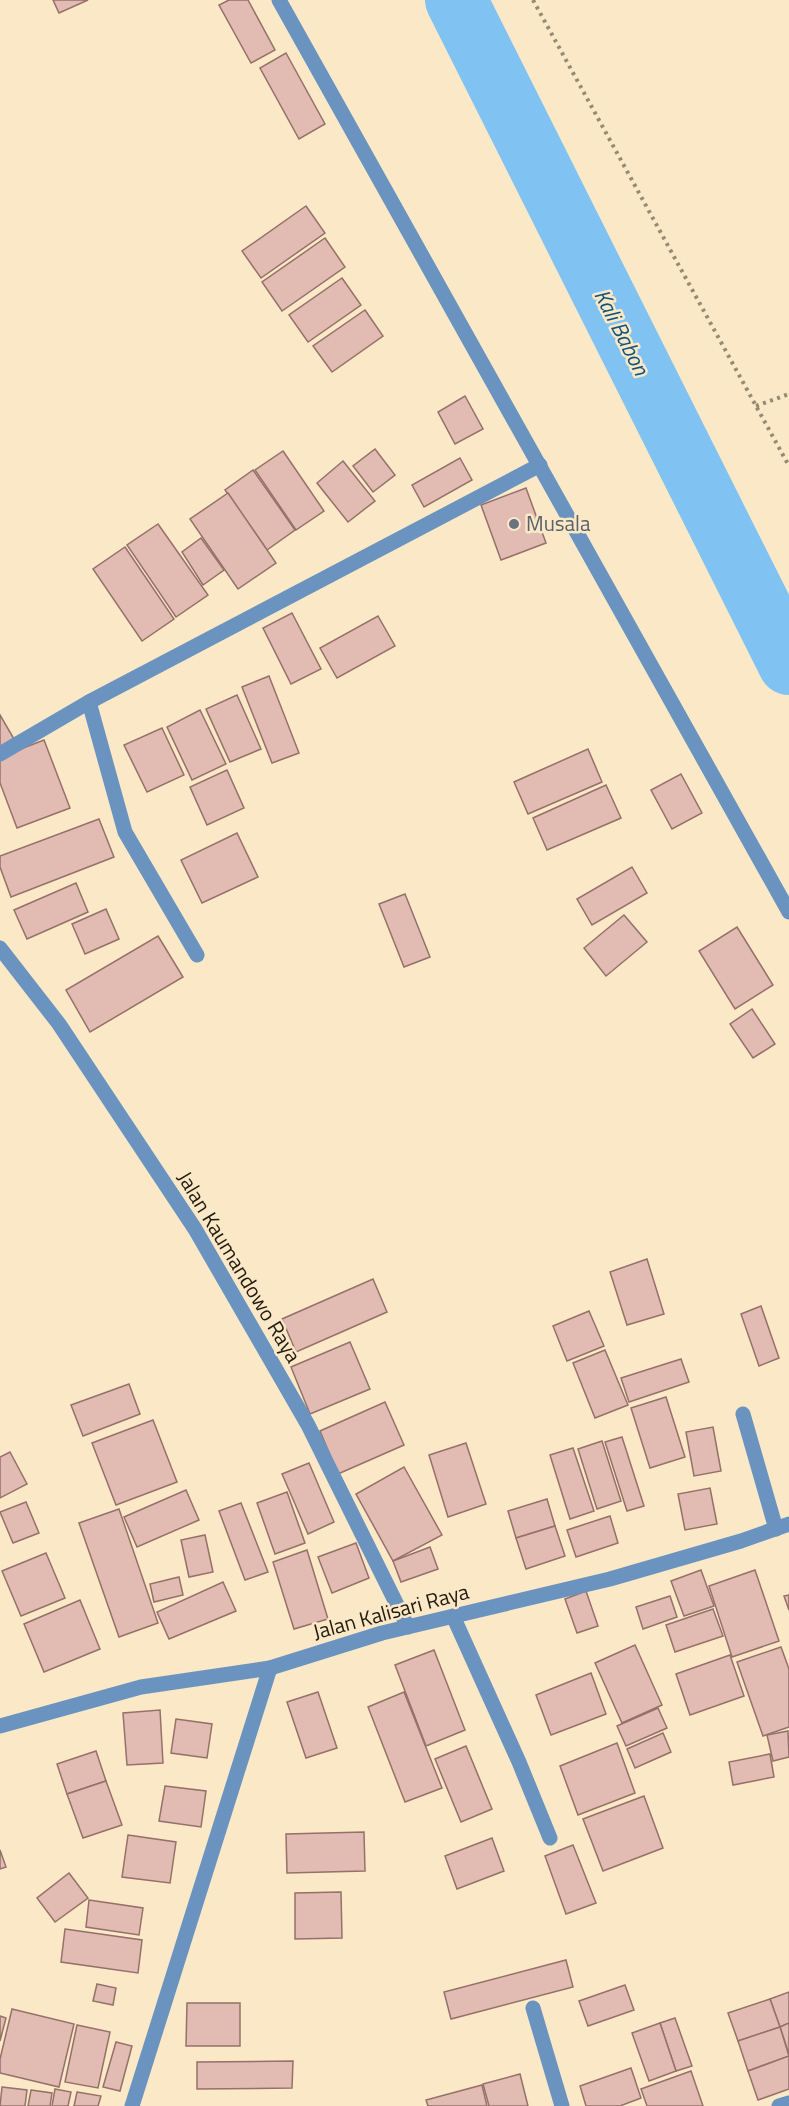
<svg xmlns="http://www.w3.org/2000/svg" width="789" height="2106" font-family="'Titillium Web',sans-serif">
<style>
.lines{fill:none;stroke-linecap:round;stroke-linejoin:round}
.river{stroke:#80c2f2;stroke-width:62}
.building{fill:#e2bbb2;stroke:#957169;stroke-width:1.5}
.path{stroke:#978a73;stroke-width:4;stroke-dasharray:3 4.5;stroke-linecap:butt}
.minor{stroke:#6a93c0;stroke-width:15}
.tertiary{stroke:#6a93c0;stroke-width:15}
.worship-dot{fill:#6b7280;stroke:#fae8c7;stroke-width:2}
.labels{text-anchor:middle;stroke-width:5;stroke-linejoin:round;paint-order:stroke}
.worship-label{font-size:21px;fill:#5b616d;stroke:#fae8c7;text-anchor:start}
.street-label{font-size:21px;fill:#211b0f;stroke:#fae8c7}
.water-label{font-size:22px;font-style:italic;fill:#12537b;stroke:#fae8c7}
</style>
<rect width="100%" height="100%" fill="#fae8c7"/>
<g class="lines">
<path class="river" d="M456 0 789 664"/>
</g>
<g class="building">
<path d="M53 0H88L59 13Z"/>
<path d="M229 0H248L275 50 251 63 219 5Z"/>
<path d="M286 53 325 124 299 139 260 68Z"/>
<path d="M306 206 325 233 261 278 242 251Z"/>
<path d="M325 238 345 267 282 311 262 282Z"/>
<path d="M342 278 361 305 308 342 289 315Z"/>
<path d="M365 310 383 336 332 372 313 346Z"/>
<path d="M465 396 483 429 455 444 438 412Z"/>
<path d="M375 449 395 475 373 492 353 466Z"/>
<path d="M283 451 324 511 296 530 255 470Z"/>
<path d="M460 458 472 480 424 507 412 485Z"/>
<path d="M343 461 375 501 348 522 317 483Z"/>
<path d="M253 470 295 530 267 550 225 490Z"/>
<path d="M526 488 546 543 501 560 481 505Z"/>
<path d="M228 493 276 563 238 589 190 519Z"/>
<path d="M158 524 208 595 176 617 127 545Z"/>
<path d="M201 538 224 570 203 585 182 552Z"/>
<path d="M125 547 174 619 142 641 93 569Z"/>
<path d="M292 613 321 669 291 684 263 628Z"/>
<path d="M378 616 395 646 337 678 320 648Z"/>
<path d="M269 676 299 753 272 763 242 687Z"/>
<path d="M237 695 261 749 230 762 206 709Z"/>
<path d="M200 710 226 764 192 780 167 727Z"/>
<path d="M0 715 14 739 0 747Z"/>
<path d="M162 728 184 775 147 792 124 745Z"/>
<path d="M44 740 70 808 17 828 0 783V757Z"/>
<path d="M588 749 602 782 528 814 514 782Z"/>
<path d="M227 770 244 808 207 825 190 787Z"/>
<path d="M681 774 702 813 672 829 651 790Z"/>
<path d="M606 785 621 818 547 850 533 818Z"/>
<path d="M99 819 114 857 11 897 0 867V856Z"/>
<path d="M237 833 258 877 202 903 181 860Z"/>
<path d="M632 867 647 893 592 925 577 899Z"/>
<path d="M76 883 88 912 27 939 14 910Z"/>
<path d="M405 894 430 957 404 967 379 904Z"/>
<path d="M106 909 119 939 85 954 72 924Z"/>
<path d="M624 915 647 942 606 976 584 948Z"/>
<path d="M737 927 773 985 735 1009 699 951Z"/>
<path d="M158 936 183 977 90 1032 66 990Z"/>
<path d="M752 1009 775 1044 753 1058 730 1024Z"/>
<path d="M647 1259 664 1314 627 1325 610 1272Z"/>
<path d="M373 1279 387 1312 296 1352 282 1319Z"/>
<path d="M761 1306 779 1358 759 1366 741 1314Z"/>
<path d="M589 1311 604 1346 567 1361 553 1326Z"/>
<path d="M350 1342 370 1389 310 1414 291 1367Z"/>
<path d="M605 1350 628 1405 595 1418 573 1363Z"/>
<path d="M681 1359 689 1382 629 1402 621 1378Z"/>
<path d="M129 1384 140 1414 83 1436 71 1405Z"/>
<path d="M666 1397 685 1457 650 1468 631 1408Z"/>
<path d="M385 1402 404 1445 338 1474 320 1431Z"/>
<path d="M153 1420 177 1482 116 1505 92 1443Z"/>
<path d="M713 1427 721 1471 694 1476 686 1432Z"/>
<path d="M622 1437 644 1506 627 1511 605 1442Z"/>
<path d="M602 1441 621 1501 597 1509 578 1449Z"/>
<path d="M466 1443 486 1504 448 1517 429 1455Z"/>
<path d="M573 1448 594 1511 570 1519 550 1455Z"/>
<path d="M10 1452 27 1484 0 1498V1457Z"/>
<path d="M309 1463 334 1522 308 1534 282 1474Z"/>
<path d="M404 1467 442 1535 393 1561 356 1494Z"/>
<path d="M710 1488 717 1524 685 1530 678 1494Z"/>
<path d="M186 1490 199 1520 137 1547 124 1517Z"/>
<path d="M287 1492 305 1543 275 1554 257 1503Z"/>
<path d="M547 1499 555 1526 516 1538 508 1511Z"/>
<path d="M26 1502 39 1533 13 1543 0 1512Z"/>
<path d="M241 1503 268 1572 245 1580 219 1511Z"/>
<path d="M119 1509 158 1623 119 1637 79 1523Z"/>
<path d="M610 1516 618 1543 576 1557 567 1530Z"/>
<path d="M555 1526 565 1556 526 1569 516 1538Z"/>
<path d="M205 1535 213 1572 189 1577 181 1540Z"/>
<path d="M356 1543 369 1578 332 1593 318 1557Z"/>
<path d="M430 1547 438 1569 401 1582 393 1561Z"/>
<path d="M307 1550 328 1619 294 1629 273 1562Z"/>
<path d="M46 1553 65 1598 21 1616 2 1571Z"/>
<path d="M701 1570 714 1606 684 1616 671 1581Z"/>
<path d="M755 1570 779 1641 732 1657 709 1586Z"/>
<path d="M179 1577 183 1595 154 1602 150 1584Z"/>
<path d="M223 1582 236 1611 169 1639 157 1612Z"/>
<path d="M586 1591 598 1626 577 1633 565 1599Z"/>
<path d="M789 1595V1610L784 1596Z"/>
<path d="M670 1596 677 1617 643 1629 636 1607Z"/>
<path d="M80 1600 100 1649 44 1672 24 1624Z"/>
<path d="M713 1609 723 1636 675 1652 666 1625Z"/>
<path d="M635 1645 662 1705 622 1723 595 1663Z"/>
<path d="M781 1647 789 1669V1727L763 1736 737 1662Z"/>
<path d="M434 1650 465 1730 426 1746 395 1665Z"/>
<path d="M730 1655 744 1696 690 1715 676 1674Z"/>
<path d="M591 1673 606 1714 551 1735 536 1695Z"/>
<path d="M318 1692 337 1748 306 1758 287 1702Z"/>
<path d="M404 1692 442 1788 405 1802 368 1707Z"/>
<path d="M658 1708 667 1728 626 1746 617 1726Z"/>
<path d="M160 1710 163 1763 127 1765 123 1713Z"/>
<path d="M176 1719 212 1724 207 1758 171 1753Z"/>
<path d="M788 1731 789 1757 773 1761 767 1735Z"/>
<path d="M663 1733 671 1752 635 1768 627 1749Z"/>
<path d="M617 1743 635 1793 578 1815 560 1766Z"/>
<path d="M466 1746 492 1809 461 1822 435 1759Z"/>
<path d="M96 1751 106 1781 67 1794 57 1764Z"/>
<path d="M770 1754 774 1777 733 1785 729 1762Z"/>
<path d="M106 1781 122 1825 83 1838 67 1794Z"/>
<path d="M165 1786 206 1791 201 1827 159 1821Z"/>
<path d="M644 1796 663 1848 603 1871 583 1819Z"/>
<path d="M364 1832 365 1871 287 1873 286 1834Z"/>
<path d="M128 1835 176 1842 170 1883 122 1877Z"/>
<path d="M492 1838 504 1871 457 1889 445 1856Z"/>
<path d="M573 1845 596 1903 566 1914 545 1856Z"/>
<path d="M0 1850 6 1867 0 1869Z"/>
<path d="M69 1873 88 1898 55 1922 37 1898Z"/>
<path d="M341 1892 342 1938 295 1939V1893Z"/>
<path d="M89 1900 143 1908 139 1935 86 1927Z"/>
<path d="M65 1929 142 1940 138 1973 61 1962Z"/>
<path d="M566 1960 573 1987 451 2019 444 1992Z"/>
<path d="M97 1984 116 1988 113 2005 93 2001Z"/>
<path d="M625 1985 634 2010 588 2026 579 2001Z"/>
<path d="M789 1992V2023L780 2027 770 1999Z"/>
<path d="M770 1999 780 2027 738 2041 728 2013Z"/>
<path d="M187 2003H240V2046H186Z"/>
<path d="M12 2009 74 2024 59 2087 0 2073V2059Z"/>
<path d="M0 2016 6 2018 0 2041Z"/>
<path d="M675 2018 692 2066 676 2071 660 2023Z"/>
<path d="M660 2023 676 2071 649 2081 632 2033Z"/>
<path d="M789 2023V2054L780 2027Z"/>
<path d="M77 2025 110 2032 98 2088 65 2082Z"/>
<path d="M780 2027 789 2056 748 2071 738 2041Z"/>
<path d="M116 2042 132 2046 120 2091 103 2087Z"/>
<path d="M789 2056V2089L758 2100 748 2071Z"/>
<path d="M293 2061 292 2088 197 2089V2062Z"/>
<path d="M631 2068 641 2098 620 2106H586L580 2086Z"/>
<path d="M691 2071 703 2106H647L641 2089Z"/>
<path d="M520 2074 528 2106H489L483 2084Z"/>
<path d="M482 2085 487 2106H428L426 2100Z"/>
<path d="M2 2087 27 2090 25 2106H0Z"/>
<path d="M55 2089 71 2092 68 2106H52Z"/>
<path d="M31 2090 52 2093 50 2106H28Z"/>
<path d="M77 2092 101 2096 98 2106H74Z"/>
</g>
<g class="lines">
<g class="path">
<path d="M533 0 789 466"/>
<path d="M756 406 789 394"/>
</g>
<g class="minor">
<path d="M279 0 789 912"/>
<path d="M89 702 125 832 197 955"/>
<path d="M0 754 89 702 540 465"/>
<path d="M0 948 59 1024 195 1229 308 1425 408 1627"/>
<path d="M743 1414 776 1529"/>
<path d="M453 1616 519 1762 550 1838"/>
<path d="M533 2008 562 2106"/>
<path d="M132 2106 270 1668"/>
<path d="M779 2106 789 2103"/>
</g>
<path class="tertiary" d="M0 1726 141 1687 270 1668 382 1633 610 1579 741 1541 789 1524"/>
</g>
<circle class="worship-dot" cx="514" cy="524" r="6"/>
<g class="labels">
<g class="worship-label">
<text x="526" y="531">Musala</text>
</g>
<g class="street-label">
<text transform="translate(239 1267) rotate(59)" y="7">Jalan Kaumandowo Raya</text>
<text transform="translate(391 1612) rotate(-15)" y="7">Jalan Kalisari Raya</text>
</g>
<g class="water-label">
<text transform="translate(622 332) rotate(63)" y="8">Kali Babon</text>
</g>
</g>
</svg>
